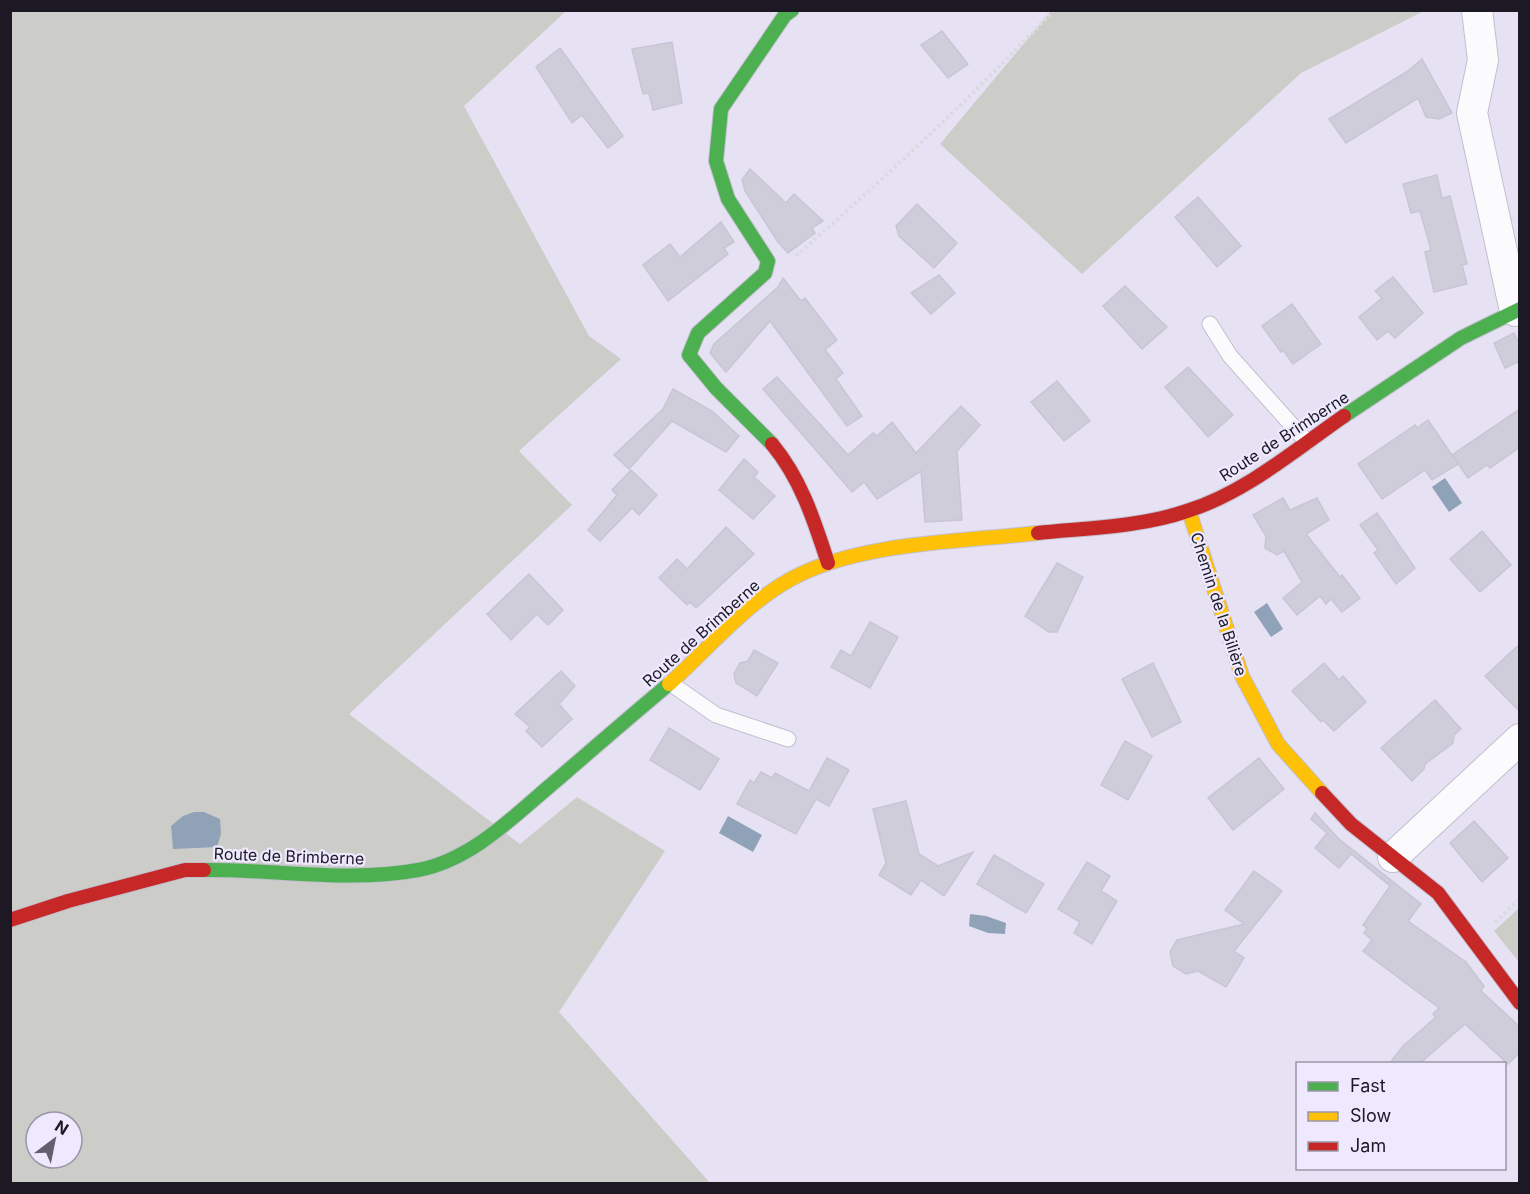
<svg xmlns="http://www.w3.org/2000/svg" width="1530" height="1194" font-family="Inter,sans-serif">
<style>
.green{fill:#ccccc9;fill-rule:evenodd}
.water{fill:#90a2b8}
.building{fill:#d0cdda;stroke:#c8c5d4;stroke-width:1.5}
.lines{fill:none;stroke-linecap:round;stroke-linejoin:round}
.lane-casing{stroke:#c2bfcd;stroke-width:17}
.street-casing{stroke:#c2bfcd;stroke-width:32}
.fast-casing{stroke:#c2bfcd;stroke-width:16}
.slow-casing{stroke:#c2bfcd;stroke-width:16}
.jam-casing{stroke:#c2bfcd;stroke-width:16}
.path{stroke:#dbdae0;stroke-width:4;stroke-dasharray:3 3;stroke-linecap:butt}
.lane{stroke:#fbfbfd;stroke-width:15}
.street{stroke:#fbfbfd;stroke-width:30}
.fast{stroke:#4caf50;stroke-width:14}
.slow{stroke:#ffc107;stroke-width:14}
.jam{stroke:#c62828;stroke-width:14}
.labels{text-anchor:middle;stroke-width:4.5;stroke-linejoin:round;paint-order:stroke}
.street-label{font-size:16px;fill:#1c1925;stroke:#eee9fe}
</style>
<rect width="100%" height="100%" fill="#e6e2f4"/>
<g class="green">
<path d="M10 11H566L464 106 589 336 621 359 519 451 572 505 349 714 520 844 577 797 665 851 559 1012 710 1183H11ZM36 1122H72V1158H36Z"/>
<path d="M1051 11V10L1424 11 1301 73 1082 274 940 144Z"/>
<path d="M1519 908V907V962L1494 931Z"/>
</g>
<g class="water">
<path d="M1445 478 1462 503 1449 512 1432 487Z"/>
<path d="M1267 603 1283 629 1271 637 1254 612Z"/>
<path d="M194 812H204L220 819 221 834 217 847 173 849 171 826 183 816Z"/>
<path d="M728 816 762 835 753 852 719 833Z"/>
<path d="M970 914 986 916 1006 923 1005 934 988 933 969 926Z"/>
</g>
<g class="building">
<path d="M942 31 968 64 948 78 921 45Z"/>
<path d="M672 42 682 103 653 110 649 93 643 94 632 49Z"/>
<path d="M560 48 623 136 608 148 582 115 572 123 536 67Z"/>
<path d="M1422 59 1452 113 1439 119 1426 117 1418 98 1346 143 1329 119 1408 71Z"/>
<path d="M750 169 786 203 794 194 823 221 812 228 815 233 788 253 778 242 745 191 742 180Z"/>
<path d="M1437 175 1442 198 1450 196 1467 264 1462 265 1467 284 1434 292 1425 252 1431 250 1420 211 1411 213 1403 184Z"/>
<path d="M1198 197 1241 246 1217 267 1175 217Z"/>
<path d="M917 204 957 243 934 268 899 236 896 226Z"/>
<path d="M721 222 734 242 724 248 728 254 668 301 643 265 670 244 680 257Z"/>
<path d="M939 275 955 293 931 314 911 293Z"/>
<path d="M1393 277 1423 313 1395 338 1388 331 1377 340 1359 317 1382 298 1375 291Z"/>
<path d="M783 278 801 301 805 298 837 340 825 350 843 373 836 379 862 416 847 426 770 321 726 372 710 353 714 344 778 287Z"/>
<path d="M1125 286 1167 327 1142 349 1103 306Z"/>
<path d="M1292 304 1321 344 1293 364 1283 350 1281 352 1262 326Z"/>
<path d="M1514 333 1520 344V361L1505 368 1494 343Z"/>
<path d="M1188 367 1233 415 1208 437 1165 387Z"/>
<path d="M777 377 848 455 873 433 877 436 892 422 916 453 961 406 980 425 957 451 962 520 925 522 921 471 877 499 864 482 852 492 763 389Z"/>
<path d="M1057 381 1090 421 1064 441 1031 402Z"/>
<path d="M673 389 712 411 739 436 726 452 672 421 629 469 614 455 663 409Z"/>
<path d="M1520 409V447L1490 468 1487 465 1468 478 1452 455Z"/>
<path d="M1428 420 1458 464 1432 480 1425 470 1382 499 1358 464 1415 425 1417 428Z"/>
<path d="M744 459 758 472 754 477 775 496 753 519 719 490Z"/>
<path d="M631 470 657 495 639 515 632 508 600 541 588 530 617 495 612 490Z"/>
<path d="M1283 498 1290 510 1317 498 1329 520 1306 534 1340 577 1342 575 1360 598 1342 612 1331 599 1326 604 1320 596 1297 615 1283 598 1302 582 1284 551 1277 555 1265 548 1266 536 1253 515Z"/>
<path d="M1377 513 1415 568 1396 584 1374 553 1378 550 1360 525Z"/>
<path d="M726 527 754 554 696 608 690 602 687 605 659 578 677 559 687 569Z"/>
<path d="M1482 531 1511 565 1480 592 1450 559Z"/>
<path d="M1057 563 1083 577 1057 632H1049L1025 616Z"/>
<path d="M529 574 563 610 548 625 537 614 511 640 487 614Z"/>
<path d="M870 622 898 637 870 688 831 667 841 650 851 656Z"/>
<path d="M1520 644V712L1485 676Z"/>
<path d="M754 650 778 663 757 696 736 683 734 674 740 663 748 661Z"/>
<path d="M1153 663 1181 722 1152 737 1122 679Z"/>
<path d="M1324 663 1339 680 1343 676 1366 702 1334 731 1323 720 1321 722 1292 691Z"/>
<path d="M561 671 575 686 559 704 572 719 542 747 526 731 530 727 515 714Z"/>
<path d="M1435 700 1461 729 1454 735 1453 743 1425 764 1424 769 1412 781 1381 748Z"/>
<path d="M669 728 719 759 700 790 650 760Z"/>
<path d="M1125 741 1152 756 1128 800 1101 785Z"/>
<path d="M827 758 849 770 829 806 816 799 796 834 737 804 750 780 754 783 761 772 772 778 775 773 809 791Z"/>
<path d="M1259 758 1284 789 1233 830 1208 798Z"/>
<path d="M906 801 919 854 938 866 973 852 944 896 921 880 911 895 879 875 886 863 873 809Z"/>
<path d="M1315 813 1339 839 1421 904 1408 921 1466 962 1484 986 1481 991 1520 1027V1052L1508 1064 1465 1024 1419 1064H1389L1403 1046 1436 1017 1433 1014 1439 1008 1363 951 1372 940 1364 933 1367 928 1363 925 1390 886 1351 854 1339 868 1315 848 1327 833 1311 819Z"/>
<path d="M1474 821 1508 858 1482 882 1450 843Z"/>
<path d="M994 855 1044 884 1026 913 977 884Z"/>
<path d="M1087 862 1110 876 1101 891 1117 901 1092 944 1074 933 1080 922 1058 909Z"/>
<path d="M1254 871 1282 891 1234 951 1244 958 1226 987 1198 971 1186 974 1173 966 1170 952 1177 940 1244 924 1225 910Z"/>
</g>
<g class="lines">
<defs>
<g id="lane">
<path d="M1210 324 1230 356 1307 442"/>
<path d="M670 683 716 715 788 739"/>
</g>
<g id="street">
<path d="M1477 10 1483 60 1472 113 1515 311"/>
<path d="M1393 857 1520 739"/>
</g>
<g id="fast">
<path d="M1344 416 1461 338 1520 309"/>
<path d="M772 444 716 388 689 355 698 333 765 273 768 261 728 199 716 161 721 109 785 15 792 10"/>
<path d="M204 870C275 869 348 883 418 870 473 860 517 813 558 779 595 747 632 715 669 684"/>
</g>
<g id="slow">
<path d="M1189 511 1242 676 1278 744 1322 793"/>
<path d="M669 684C708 649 745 604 791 579 858 542 961 542 1038 533"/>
</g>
<g id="jam">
<path d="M772 444C801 479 814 520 828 563"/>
<path d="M1038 533C1087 528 1140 527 1187 511 1245 493 1295 450 1344 416"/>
<path d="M1322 793 1351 824 1438 893 1520 1003"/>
<path d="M10 920 68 901 185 870H204"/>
</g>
</defs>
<use href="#lane" class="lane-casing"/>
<use href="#street" class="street-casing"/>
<use href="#fast" class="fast-casing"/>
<use href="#slow" class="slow-casing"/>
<use href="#jam" class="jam-casing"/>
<g class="path">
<path d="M796 256C886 177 972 97 1054 10"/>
<path d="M1495 922 1520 899"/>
</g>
<use href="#lane" class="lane"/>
<use href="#street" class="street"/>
<use href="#fast" class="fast"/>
<use href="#slow" class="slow"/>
<use href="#jam" class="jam"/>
</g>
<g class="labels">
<g class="street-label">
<text transform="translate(1284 436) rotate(-33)" y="6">Route de Brimberne</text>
<text transform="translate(1219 604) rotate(72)" y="6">Chemin de la Bilière</text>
<text transform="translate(701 633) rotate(-42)" y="6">Route de Brimberne</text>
<text transform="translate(289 856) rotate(2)" y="6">Route de Brimberne</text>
</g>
</g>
<rect width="1530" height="1194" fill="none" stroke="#1c1925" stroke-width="24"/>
<rect x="1296" y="1062" width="210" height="108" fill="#eee9fe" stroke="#9a96a7" stroke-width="1.5"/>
<rect x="1308" y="1082" width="30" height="9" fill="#4caf50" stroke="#9a96a7" stroke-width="1.5"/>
<text x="1350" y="1092" font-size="18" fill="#1c1925">Fast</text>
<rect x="1308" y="1112" width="30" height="9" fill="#ffc107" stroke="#9a96a7" stroke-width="1.5"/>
<text x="1350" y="1122" font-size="18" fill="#1c1925">Slow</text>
<rect x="1308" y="1142" width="30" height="9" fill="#c62828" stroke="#9a96a7" stroke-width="1.5"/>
<text x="1350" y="1152" font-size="18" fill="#1c1925">Jam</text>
<g transform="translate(54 1140) rotate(32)"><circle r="28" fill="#eee9fe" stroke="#9a96a7" stroke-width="1.5"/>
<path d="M0-4.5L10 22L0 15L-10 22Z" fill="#635f6d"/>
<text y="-9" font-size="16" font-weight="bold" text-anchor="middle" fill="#1c1925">N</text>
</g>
</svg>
